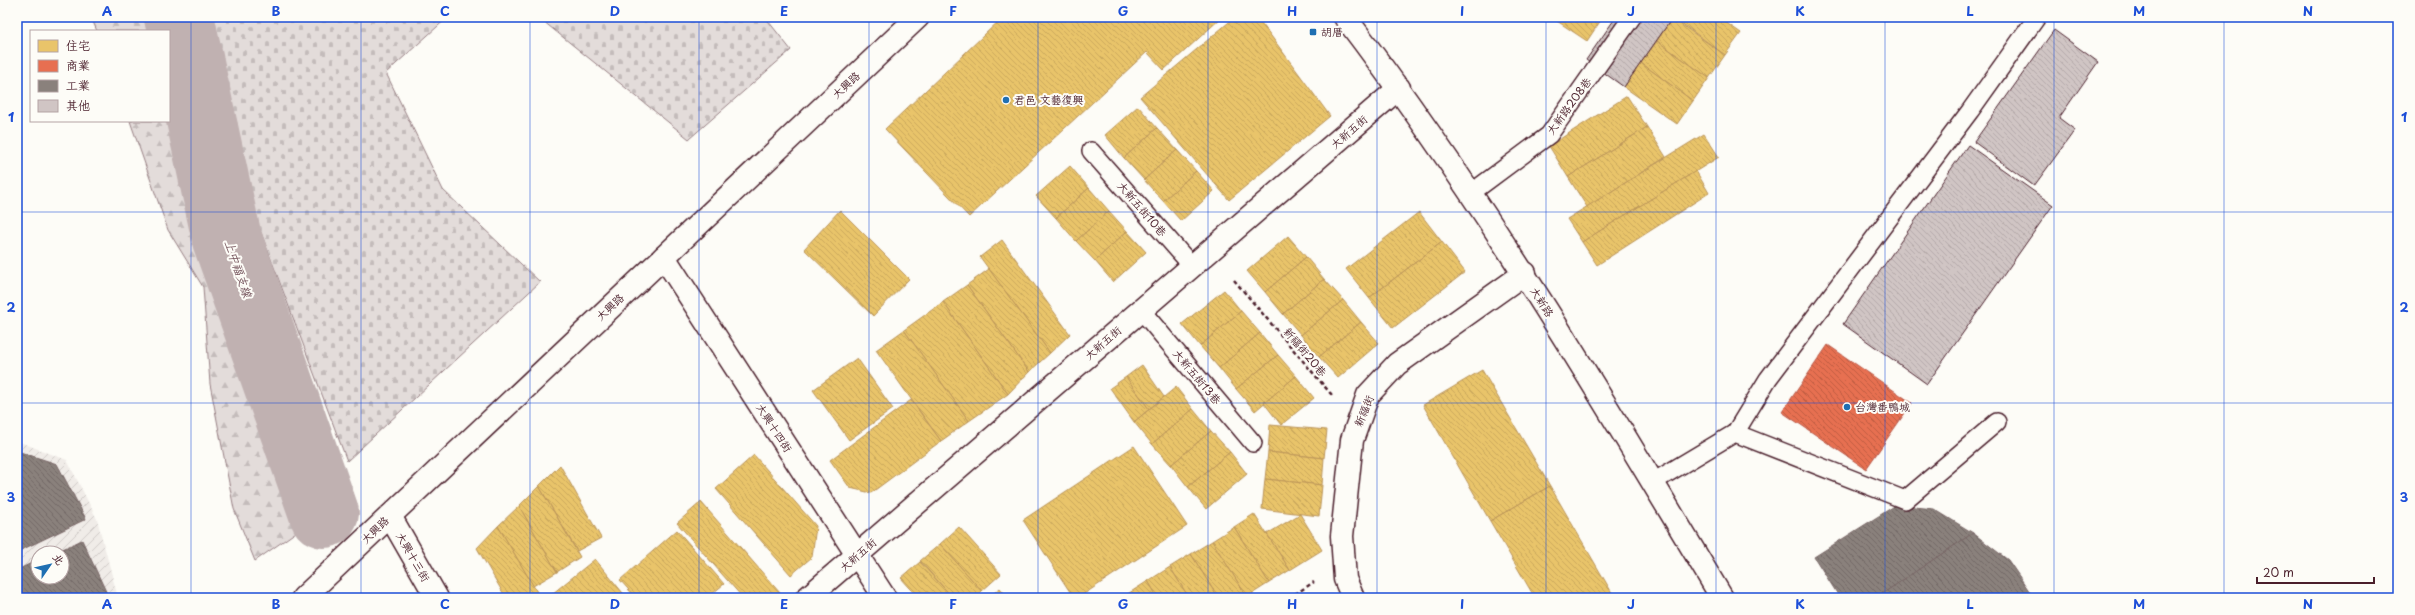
<svg xmlns="http://www.w3.org/2000/svg" width="2415" height="615" font-family="'Playpen Sans','LXGW WenKai TC',sans-serif">
<style>
.industrial{fill:url(#industrial-furrows);fill-rule:evenodd}
.forest{fill:url(#forest-firs);stroke:#967e82}
.cemetery{fill:url(#cemetery-stones);stroke:#967e82}
.homes{fill:url(#homes-back-hatch);stroke:#b99257}
.shops{fill:url(#shops-back-hatch);stroke:#b85746}
.industry{fill:url(#industry-back-hatch);stroke:#776464}
.lines{fill:none;stroke-linecap:round;stroke-linejoin:round}
.river{stroke:#c0b1b1;stroke-width:70}
.building{fill:url(#building-back-hatch);stroke:#4a1f2b}
.lane-casing{stroke:#4a1f2b;stroke-width:20}
.street-casing{stroke:#4a1f2b;stroke-width:25}
.secondary-casing{stroke:#4a1f2b;stroke-width:25}
.path{stroke:#4a1f2b;stroke-width:2.5;stroke-dasharray:4 3;stroke-linecap:butt}
.lane{stroke:#fdfcf7;stroke-width:17}
.street{stroke:#fdfcf7;stroke-width:22}
.secondary{stroke:#fdfcf7;stroke-width:22}
.grid{fill:none;stroke:#1d4ed8;stroke-width:1;stroke-opacity:0.55}
.poi-dot{fill:#1f6fb2;stroke:#fdfcf7;stroke-width:1.5}
.labels{text-anchor:middle;stroke-width:4;stroke-linejoin:round;paint-order:stroke}
.poi-label{font-size:11px;fill:#4a1f2b;stroke:#fdfcf7;text-anchor:start}
.street-label{font-size:11px;fill:#4a1f2b;stroke:#fdfcf7}
.water-label{font-size:12px;font-style:italic;fill:#73525a;stroke:#fdfcf7}
.neatline{fill:none;stroke:#1d4ed8;stroke-width:1.5}
.grid-label{font-size:13px;text-anchor:middle;font-weight:bold;fill:#1d4ed8}
</style>
<defs>
<pattern id="industrial-furrows" width="10" height="10" patternUnits="userSpaceOnUse"><rect width="10" height="10" fill="#f0ece8"/><path d="M-1 1l2-2M0 10L10 0M9 11l2-2" fill="none" stroke="#cfcac7"/></pattern>
<pattern id="forest-firs" width="22" height="20" patternUnits="userSpaceOnUse"><rect width="22" height="20" fill="#e3dcda"/><path d="M5 1l3.5 6h-7zM16 11l3.5 6h-7z" fill="#c4bcbb"/></pattern>
<pattern id="cemetery-stones" width="16" height="16" patternUnits="userSpaceOnUse"><rect width="16" height="16" fill="#e3dcda"/><path d="M2 7V4a2 2 0 0 1 4 0v3zM10 15v-3a2 2 0 0 1 4 0v3z" fill="#c4bcbb"/></pattern>
<pattern id="homes-back-hatch" width="6" height="6" patternUnits="userSpaceOnUse"><rect width="6" height="6" fill="#e9c46a"/><path d="M-1 5l2 2M0 0l6 6M5-1l2 2" fill="none" stroke="#c9a85c"/></pattern>
<pattern id="shops-back-hatch" width="6" height="6" patternUnits="userSpaceOnUse"><rect width="6" height="6" fill="#e76f51"/><path d="M-1 5l2 2M0 0l6 6M5-1l2 2" fill="none" stroke="#bd5b43"/></pattern>
<pattern id="industry-back-hatch" width="6" height="6" patternUnits="userSpaceOnUse"><rect width="6" height="6" fill="#8a817c"/><path d="M-1 5l2 2M0 0l6 6M5-1l2 2" fill="none" stroke="#736966"/></pattern>
<pattern id="building-back-hatch" width="6" height="6" patternUnits="userSpaceOnUse"><rect width="6" height="6" fill="#d0c5c4"/><path d="M-1 5l2 2M0 0l6 6M5-1l2 2" fill="none" stroke="#b4a9a9"/></pattern>
</defs>
<rect width="100%" height="100%" fill="#fdfcf7"/>
<filter id="ink" filterUnits="userSpaceOnUse"><feTurbulence type="fractalNoise" baseFrequency=".025" numOctaves="2"/><feDisplacementMap in="SourceGraphic" scale="8" xChannelSelector="R" yChannelSelector="G"/><feConvolveMatrix kernelMatrix="1 2 1 2 8 2 1 2 1" color-interpolation-filters="sRGB"/></filter>
<g filter="url(#ink)">
<path class="industrial" d="M17 441 67 460 97 519 118 598H17ZM38 553H62V577H38Z"/>
<g class="forest">
<path d="M91 17H156L160 31H97Z"/>
<path d="M169 67 200 187 288 460 299 530 255 561 234 509 210 384 203 287 168 230 130 121H169Z"/>
</g>
<g class="cemetery">
<path d="M208 17H448L386 73 443 190 540 282 347 461 242 182Z"/>
<path d="M538 17H765L791 50 689 139Z"/>
</g>
<g class="homes">
<path d="M1003 17H1222L1164 70 1147 52 969 217 885 129Z"/>
<path d="M1235 17H1257L1330 116 1229 200 1140 97Z"/>
<path d="M1551 17H1603L1587 41Z"/>
<path d="M1673 17H1718L1741 33 1725 55Z"/>
<path d="M1672 18 1725 55 1709 78 1657 41Z"/>
<path d="M1657 41 1709 78 1693 101 1641 63Z"/>
<path d="M1641 63 1693 101 1677 124 1624 87Z"/>
<path d="M1627 96 1647 127 1568 177 1549 146Z"/>
<path d="M1138 106 1157 128 1124 158 1105 135Z"/>
<path d="M1647 127 1666 157 1587 207 1568 177Z"/>
<path d="M1157 128 1177 150 1144 180 1124 158Z"/>
<path d="M1704 134 1719 157 1582 242 1567 219Z"/>
<path d="M1177 150 1196 171 1163 201 1144 180Z"/>
<path d="M1070 166 1089 188 1056 218 1036 196Z"/>
<path d="M1196 171 1214 191 1181 221 1163 201Z"/>
<path d="M1696 171 1709 193 1597 265 1582 242Z"/>
<path d="M1089 188 1109 211 1076 241 1056 218Z"/>
<path d="M840 210 909 279 873 316 804 249Z"/>
<path d="M1109 211 1127 231 1095 261 1076 241Z"/>
<path d="M1419 212 1442 242 1369 298 1346 269Z"/>
<path d="M1127 231 1146 252 1113 282 1095 261Z"/>
<path d="M1288 236 1306 257 1265 292 1247 271Z"/>
<path d="M1002 240 1070 334 1050 353 980 257Z"/>
<path d="M1442 242 1465 272 1393 328 1369 298Z"/>
<path d="M1306 257 1324 279 1283 314 1265 292Z"/>
<path d="M989 269 1050 353 1029 372 967 285Z"/>
<path d="M1324 279 1343 300 1301 335 1283 314Z"/>
<path d="M967 285 1029 372 1008 394 943 302Z"/>
<path d="M1224 290 1241 311 1200 346 1182 324Z"/>
<path d="M1343 300 1361 322 1319 357 1301 335Z"/>
<path d="M943 302 1008 394 969 421 904 330Z"/>
<path d="M1241 311 1260 333 1219 368 1200 346Z"/>
<path d="M1361 322 1379 343 1338 378 1319 357Z"/>
<path d="M904 330 969 421 941 441 876 350Z"/>
<path d="M1260 333 1278 355 1236 389 1219 368Z"/>
<path d="M1278 355 1296 376 1255 411 1236 389Z"/>
<path d="M857 358 893 409 849 440 813 390Z"/>
<path d="M1142 365 1164 397 1149 409 1126 377Z"/>
<path d="M1482 370 1550 486 1490 521 1423 405Z"/>
<path d="M1296 376 1314 398 1281 425 1264 403Z"/>
<path d="M1126 377 1149 409 1134 422 1110 388Z"/>
<path d="M1176 387 1193 409 1152 444 1134 422Z"/>
<path d="M911 400 941 441 871 493 850 488 830 460Z"/>
<path d="M1193 409 1211 431 1171 465 1152 444Z"/>
<path d="M1270 425 1327 430 1324 458 1268 452Z"/>
<path d="M1211 431 1230 452 1188 487 1171 465Z"/>
<path d="M1134 446 1187 526 1078 598H1074L1023 520Z"/>
<path d="M1230 452 1247 474 1206 509 1188 487Z"/>
<path d="M1268 452 1324 458 1322 485 1265 479Z"/>
<path d="M754 455 816 526 812 557 791 575 716 489Z"/>
<path d="M560 465 601 538 577 551 539 486Z"/>
<path d="M1265 479 1322 485 1319 516 1262 509Z"/>
<path d="M539 486 580 557 557 572 519 506Z"/>
<path d="M1550 486 1615 598H1535L1490 521Z"/>
<path d="M701 502 780 593 774 598H743L677 523Z"/>
<path d="M519 506 557 572 533 586 498 526Z"/>
<path d="M1254 514 1290 570 1269 583 1234 527Z"/>
<path d="M1300 514 1322 550 1290 570 1267 534Z"/>
<path d="M498 526 537 592 528 598H506L477 548Z"/>
<path d="M959 527 1001 574 982 591 940 544Z"/>
<path d="M1234 527 1269 583 1247 597 1212 541Z"/>
<path d="M677 530 724 584 707 598H636L620 580Z"/>
<path d="M1212 541 1247 597 1245 598H1218L1191 554Z"/>
<path d="M940 544 982 591 975 598H953L920 561Z"/>
<path d="M1191 554 1218 598H1189L1170 567Z"/>
<path d="M595 559 627 598H547Z"/>
<path d="M920 562 953 598H919L901 578Z"/>
<path d="M1170 567 1189 598H1158L1148 581Z"/>
<path d="M1148 581 1158 598H1129L1126 595Z"/>
<path d="M1000 588 1008 598H988Z"/>
</g>
<path class="shops" d="M1828 345 1912 403 1866 469 1782 412Z"/>
<g class="industry">
<path d="M17 451 57 464 86 519 17 552Z"/>
<path d="M1896 505 1934 509 1973 533 1876 598H1840L1814 557Z"/>
<path d="M1973 533 2008 560 2034 598H1876Z"/>
<path d="M82 540 109 598H17V570L38 560V577H62V553H54Z"/>
</g>
<g class="lines">
<path class="river" d="M179 17 227 239 324 513"/>
</g>
<g class="building">
<path d="M1616 17H1673L1624 87 1586 60Z"/>
<path d="M2054 30 2098 62 2059 118 2075 130 2034 186 1974 142Z"/>
<path d="M1968 145 2053 205 1927 384 1843 324Z"/>
</g>
<g class="lines">
<defs>
<g id="lane">
<path d="M1091 151 1192 266"/>
<path d="M1471 193 1549 135 1632 17"/>
<path d="M1141 310 1253 443"/>
<path d="M1735 433 1768 379 1970 111 2037 17"/>
<path d="M1653 482 1735 433 1905 500 1997 422"/>
</g>
<g id="street">
<path d="M664 257 885 598"/>
<path d="M390 516 437 598"/>
<path d="M807 598 1399 88"/>
<path d="M1353 598 1345 579 1342 536 1352 440 1368 395 1397 364 1525 273"/>
</g>
<g id="secondary">
<path d="M1345 17C1485 201 1604 400 1722 598"/>
<path d="M303 598 918 17"/>
</g>
</defs>
<use href="#lane" class="lane-casing"/>
<use href="#street" class="street-casing"/>
<use href="#secondary" class="secondary-casing"/>
<g class="path">
<path d="M1234 280 1331 394 1334 392"/>
<path d="M1289 598 1314 582"/>
</g>
<use href="#lane" class="lane"/>
<use href="#street" class="street"/>
<use href="#secondary" class="secondary"/>
</g>
</g>
<path class="grid" d="M191 17V598M361 17V598M530 17V598M699 17V598M869 17V598M1038 17V598M1208 17V598M1377 17V598M1546 17V598M1716 17V598M1885 17V598M2054 17V598M2224 17V598M17 212H2398M17 403H2398"/>
<g class="poi-dot">
<rect x="1309" y="28" width="8" height="8" rx="2"/>
<circle cx="1006" cy="100" r="4"/>
<circle cx="1847" cy="407" r="4"/>
</g>
<g class="labels">
<g class="poi-label">
<text x="1321" y="36">胡厝</text>
<text x="1014" y="104">君邑 文藝復興</text>
<text x="1855" y="411">台灣番鴨城</text>
</g>
<g class="street-label">
<text transform="translate(846 85) rotate(-43)" y="4">大興路</text>
<text transform="translate(1569 106) rotate(-54)" y="4">大新路208巷</text>
<text transform="translate(1349 132) rotate(-41)" y="4">大新五街</text>
<text transform="translate(1142 209) rotate(49)" y="4">大新五街10巷</text>
<text transform="translate(1542 302) rotate(58)" y="4">大新路</text>
<text transform="translate(610 307) rotate(-43)" y="4">大興路</text>
<text transform="translate(1103 343) rotate(-41)" y="4">大新五街</text>
<text transform="translate(1305 352) rotate(50)" y="4">新福街20巷</text>
<text transform="translate(1197 377) rotate(50)" y="4">大新五街13巷</text>
<text transform="translate(1364 411) rotate(-67)" y="4">新福街</text>
<text transform="translate(774 428) rotate(57)" y="4">大興十四街</text>
<text transform="translate(375 530) rotate(-44)" y="4">大興路</text>
<text transform="translate(858 555) rotate(-41)" y="4">大新五街</text>
<text transform="translate(413 557) rotate(60)" y="4">大興十三街</text>
</g>
<g class="water-label">
<text transform="translate(238 269) rotate(71)" y="4">上中福支線</text>
</g>
</g>
<rect width="2415" height="615" fill="none" stroke="#fdfcf7" stroke-width="44"/>
<rect x="30" y="30" width="140" height="92" fill="#fdfcf7" stroke="#b5a4a5"/>
<rect x="38" y="40" width="20" height="12" fill="#e9c46a" stroke="#b5a4a5"/>
<text x="66" y="50" font-size="12" fill="#4a1f2b">住宅</text>
<rect x="38" y="60" width="20" height="12" fill="#e76f51" stroke="#b5a4a5"/>
<text x="66" y="70" font-size="12" fill="#4a1f2b">商業</text>
<rect x="38" y="80" width="20" height="12" fill="#8a817c" stroke="#b5a4a5"/>
<text x="66" y="90" font-size="12" fill="#4a1f2b">工業</text>
<rect x="38" y="100" width="20" height="12" fill="#d0c5c4" stroke="#b5a4a5"/>
<text x="66" y="110" font-size="12" fill="#4a1f2b">其他</text>
<g transform="translate(50 565) rotate(56)"><circle r="19" fill="#fdfcf7" stroke="#b5a4a5"/>
<path d="M0-3L7 15L0 10L-7 15Z" fill="#1f6fb2"/>
<text y="-6" font-size="11" font-weight="bold" text-anchor="middle" fill="#4a1f2b">北</text>
</g>
<path d="M2257 577v6h117v-6" fill="none" stroke="#4a1f2b" stroke-width="2"/>
<text x="2263" y="577" font-size="12" fill="#4a1f2b" stroke="#fdfcf7" stroke-width="3" paint-order="stroke">20 m</text>
<rect x="22" y="22" width="2371" height="571" class="neatline"/>
<g class="grid-label">
<text x="107" y="16">A</text>
<text x="276" y="16">B</text>
<text x="445" y="16">C</text>
<text x="615" y="16">D</text>
<text x="784" y="16">E</text>
<text x="953" y="16">F</text>
<text x="1123" y="16">G</text>
<text x="1292" y="16">H</text>
<text x="1462" y="16">I</text>
<text x="1631" y="16">J</text>
<text x="1800" y="16">K</text>
<text x="1970" y="16">L</text>
<text x="2139" y="16">M</text>
<text x="2308" y="16">N</text>
<text x="11" y="122">1</text>
<text x="2404" y="122">1</text>
<text x="11" y="312">2</text>
<text x="2404" y="312">2</text>
<text x="11" y="502">3</text>
<text x="2404" y="502">3</text>
<text x="107" y="609">A</text>
<text x="276" y="609">B</text>
<text x="445" y="609">C</text>
<text x="615" y="609">D</text>
<text x="784" y="609">E</text>
<text x="953" y="609">F</text>
<text x="1123" y="609">G</text>
<text x="1292" y="609">H</text>
<text x="1462" y="609">I</text>
<text x="1631" y="609">J</text>
<text x="1800" y="609">K</text>
<text x="1970" y="609">L</text>
<text x="2139" y="609">M</text>
<text x="2308" y="609">N</text>
</g>
</svg>
